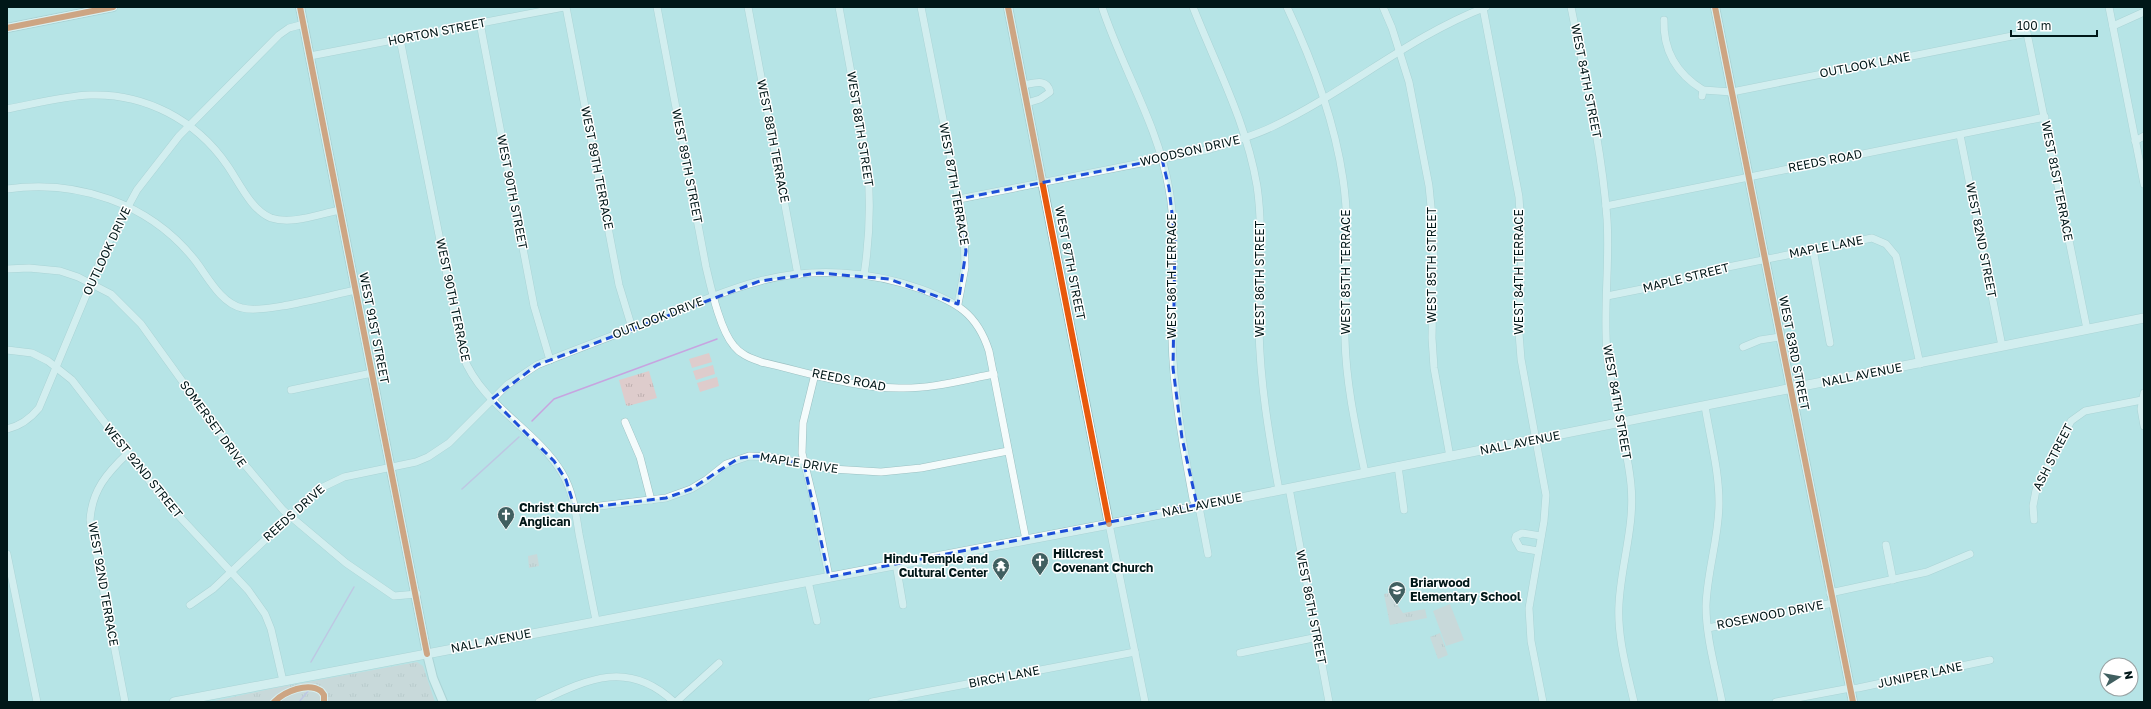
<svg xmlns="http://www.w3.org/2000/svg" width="2151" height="709" font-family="'Golos Text',sans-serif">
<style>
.grass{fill:#decccc}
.park{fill:url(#park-tufts)}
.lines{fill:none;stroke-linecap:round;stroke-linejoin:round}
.stream{stroke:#c7a4e0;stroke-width:1.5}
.minor-casing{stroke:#9cc0c2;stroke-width:8}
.tertiary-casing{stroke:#9cc0c2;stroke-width:10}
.secondary-casing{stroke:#9cc0c2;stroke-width:10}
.minor{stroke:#f4fbfb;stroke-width:7}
.tertiary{stroke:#f4fbfb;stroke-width:8}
.secondary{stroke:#f4fbfb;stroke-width:9}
.cycleway-casing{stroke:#fff;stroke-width:8}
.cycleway{stroke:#e8590c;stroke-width:6}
.marked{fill:none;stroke:#1d4ed8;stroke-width:3;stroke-dasharray:8 5;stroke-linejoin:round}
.labels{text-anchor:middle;stroke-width:3;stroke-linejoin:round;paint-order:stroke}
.street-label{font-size:12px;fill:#001718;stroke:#fff}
.poi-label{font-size:12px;font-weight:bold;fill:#001718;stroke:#fff;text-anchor:start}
</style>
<defs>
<pattern id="park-tufts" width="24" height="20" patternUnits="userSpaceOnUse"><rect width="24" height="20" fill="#decccc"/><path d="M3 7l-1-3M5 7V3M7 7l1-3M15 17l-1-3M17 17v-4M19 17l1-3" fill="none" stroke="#bdaeae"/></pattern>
</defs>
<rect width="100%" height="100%" fill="#b6e4e6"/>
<g class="grass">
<path d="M709 353 712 362 692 368 689 359Z"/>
<path d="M713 365 715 374 696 380 693 371Z"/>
<path d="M717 377 719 386 700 392 697 383Z"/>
<path d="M1450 604 1464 640 1446 646 1433 611Z"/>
</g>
<g class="park">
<path d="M649 371 657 398 628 406 626 405 619 380Z"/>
<path d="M537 554 539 566 529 568 528 556Z"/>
<path d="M1394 592 1395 601 1403 613 1425 609 1427 618 1390 625 1384 594Z"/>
<path d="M1440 633 1448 655 1438 659 1430 637Z"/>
<path d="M417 662 423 666 435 702H210L275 688Z"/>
</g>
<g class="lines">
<g class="stream">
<path d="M532 421 554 399 717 339"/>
<path d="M462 489 519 437"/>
<path d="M311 662 354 587"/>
<path d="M299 702 308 691"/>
</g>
<defs>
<g id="minor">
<path d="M566 7 619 285 632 328"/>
<path d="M657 7 706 267C711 288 720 330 734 346 741 355 751 358 761 362 806 372 853 388 899 388 931 389 963 380 994 374"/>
<path d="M748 7 798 275"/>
<path d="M839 7 867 160C871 199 870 236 864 275"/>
<path d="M921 7 964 226 965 267 958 304"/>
<path d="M1102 7C1122 68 1158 125 1169 189 1178 238 1171 287 1172 337 1173 392 1183 445 1193 499L1200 512 1208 554"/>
<path d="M1193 7C1217 68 1246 121 1257 186 1264 233 1258 280 1259 328 1260 383 1269 436 1279 490"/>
<path d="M1287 7C1313 62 1334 118 1343 179 1351 232 1344 285 1345 339 1346 384 1356 429 1365 473"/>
<path d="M1383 7 1392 28 1409 82 1429 186 1434 237 1432 338 1434 368 1450 457"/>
<path d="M1571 7C1585 77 1602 148 1607 219 1610 264 1603 309 1607 353 1611 398 1627 441 1631 485 1635 526 1621 564 1619 604 1617 637 1627 671 1634 702"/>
<path d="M2109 7 2144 184"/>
<path d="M1483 8 1519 197 1522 245 1519 333 1521 359 1546 495 1544 521 1529 608 1531 641 1543 702"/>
<path d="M1664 20C1663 51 1677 74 1703 90L1702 96"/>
<path d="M480 23 534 306 550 360"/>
<path d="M2113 26 2144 12"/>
<path d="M400 39 463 356C482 406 536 429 562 473 573 491 576 514 579 534 585 563 590 592 596 620"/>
<path d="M310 56 564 7"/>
<path d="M1024 85C1034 83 1047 78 1050 92L1040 99 1027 103"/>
<path d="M1703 90 1732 92 2027 33 2087 329"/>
<path d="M7 109C34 104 63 96 90 95 145 93 196 120 227 165 239 182 251 210 271 218 292 225 319 214 340 210"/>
<path d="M1960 135 2002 346"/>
<path d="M2135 141 2144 136"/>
<path d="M7 189C77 179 149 203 194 259 207 275 220 303 242 308 265 314 330 295 356 290"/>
<path d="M959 199 1207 150C1229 143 1251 137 1272 127 1346 92 1410 36 1486 7"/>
<path d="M1606 206 2045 117"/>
<path d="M1813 249 1830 343"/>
<path d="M7 269 29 268 60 271 78 277 111 294 141 324 229 446 283 510 346 563 394 596 417 594"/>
<path d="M1607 296 1662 285 1718 269 1872 238 1886 244 1896 256 1920 364"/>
<path d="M1743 347 1760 340 1780 337"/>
<path d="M7 350 32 353 48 361 72 380 165 501 248 590 265 614 271 629 283 681"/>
<path d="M815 374 803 423 802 453 815 506 829 577"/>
<path d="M291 390 372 373"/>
<path d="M2144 393 2141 409 2144 426"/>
<path d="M1705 406C1710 438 1719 470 1719 503 1719 538 1707 571 1706 606 1706 638 1716 671 1722 702"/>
<path d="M625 422 640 457 651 500"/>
<path d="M7 429C20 426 30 419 39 408L107 245 137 190 179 136 279 35 289 28 304 24"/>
<path d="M1398 466 1404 510"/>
<path d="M1289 488 1329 702"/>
<path d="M575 509 666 498 691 489 706 480 726 464 749 456 770 457 832 469 881 472 921 468 1008 451"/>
<path d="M2034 520 2033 506 2036 490 2071 421 2085 411 2142 400"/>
<path d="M1109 524 1145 702"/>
<path d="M1886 545 1893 580"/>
<path d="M1538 551 1520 548 1515 539 1516 536 1522 533 1541 536"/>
<path d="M7 554 37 702"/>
<path d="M896 564 903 605"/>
<path d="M808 581 817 621"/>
<path d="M1830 593 1927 572 1970 554"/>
<path d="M190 605 213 589 319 489 344 477 416 462 428 457 449 443 507 385 537 365C579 348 623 332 666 315 697 303 728 289 760 281 813 267 870 271 921 289 956 302 977 313 989 351L1026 540"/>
<path d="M1708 628 1833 603"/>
<path d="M1240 653 1318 637"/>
<path d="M125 702 90 520C92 490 107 473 128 453"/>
<path d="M539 702C588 679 628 659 674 702"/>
<path d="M676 702 719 663"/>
<path d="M872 702 1135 652"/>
<path d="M1776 702 1845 689 1858 688 1990 660"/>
</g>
<g id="tertiary">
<path d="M300 7 427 654 433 678 443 702"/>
<path d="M1008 7 1109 524"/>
<path d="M1715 7 1853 702"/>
<path d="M7 28 113 7"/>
</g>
<path id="secondary" d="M174 702 1115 523 2144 318"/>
</defs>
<use href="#minor" class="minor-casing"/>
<use href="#tertiary" class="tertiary-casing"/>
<use href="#secondary" class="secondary-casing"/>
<use href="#minor" class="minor"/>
<use href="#tertiary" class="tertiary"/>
<use href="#secondary" class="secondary"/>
<defs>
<g id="cycleway">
<path d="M300 7 427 654"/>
<path d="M1008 7 1109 524"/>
<path d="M1715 7 1853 702"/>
<path d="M7 28 113 7"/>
<path d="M274 702C285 691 308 682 321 691L324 695V702"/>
</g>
</defs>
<use href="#cycleway" class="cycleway-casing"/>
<use href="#cycleway" class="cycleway"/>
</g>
<path d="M0 0H2151V709H0ZM1162 159 1169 188 1175 239 1173 368 1182 438 1197 505 829 577 804 464 757 456 739 458 691 489 666 498 575 509 566 480 554 461 492 399 537 365 760 281 819 273 889 279 958 304 966 251 959 199Z" fill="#b6e4e6" fill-opacity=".55" fill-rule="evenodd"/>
<path class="marked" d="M1162 159 1169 188 1175 239 1173 368 1182 438 1197 505 829 577 804 464 757 456 739 458 691 489 666 498 575 509 566 480 554 461 492 399 537 365 760 281 819 273 889 279 958 304 966 251 959 199Z"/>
<defs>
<symbol id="church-pin" viewBox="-11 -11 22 30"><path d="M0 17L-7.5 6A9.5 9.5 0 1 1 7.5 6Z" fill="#405f60" stroke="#fff"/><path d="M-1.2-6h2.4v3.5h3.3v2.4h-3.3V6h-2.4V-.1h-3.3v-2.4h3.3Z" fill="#fff"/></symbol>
<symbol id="temple-pin" viewBox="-11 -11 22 30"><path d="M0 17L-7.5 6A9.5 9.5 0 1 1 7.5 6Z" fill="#405f60" stroke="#fff"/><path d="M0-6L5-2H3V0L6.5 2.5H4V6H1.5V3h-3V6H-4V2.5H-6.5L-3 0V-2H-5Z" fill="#fff"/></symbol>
<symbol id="school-pin" viewBox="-11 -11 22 30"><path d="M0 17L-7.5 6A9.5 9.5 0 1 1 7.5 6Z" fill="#405f60" stroke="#fff"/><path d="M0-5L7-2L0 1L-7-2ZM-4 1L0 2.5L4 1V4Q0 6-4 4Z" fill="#fff"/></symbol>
</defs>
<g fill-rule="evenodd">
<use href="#church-pin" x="496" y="505" width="20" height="27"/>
<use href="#church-pin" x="1030" y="551" width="20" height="27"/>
<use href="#temple-pin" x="991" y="556" width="20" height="27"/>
<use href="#school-pin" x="1387" y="580" width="20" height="27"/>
</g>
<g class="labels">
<g class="street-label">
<text transform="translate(437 32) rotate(-11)" y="4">HORTON STREET</text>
<text transform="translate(1865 65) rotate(-11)" y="4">OUTLOOK LANE</text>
<text transform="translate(1586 81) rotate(79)" y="4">WEST 84TH STREET</text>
<text transform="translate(860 129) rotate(81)" y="4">WEST 88TH STREET</text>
<text transform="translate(773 141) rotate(79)" y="4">WEST 88TH TERRACE</text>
<text transform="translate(1190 151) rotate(-13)" y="4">WOODSON DRIVE</text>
<text transform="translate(1825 161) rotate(-11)" y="4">REEDS ROAD</text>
<text transform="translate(687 166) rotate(79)" y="4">WEST 89TH STREET</text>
<text transform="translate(597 168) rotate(79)" y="4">WEST 89TH TERRACE</text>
<text transform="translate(2057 181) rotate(79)" y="4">WEST 81ST TERRACE</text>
<text transform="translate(954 184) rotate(80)" y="4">WEST 87TH TERRACE</text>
<text transform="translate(512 192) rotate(79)" y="4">WEST 90TH STREET</text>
<text transform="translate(1981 240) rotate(79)" y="4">WEST 82ND STREET</text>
<text transform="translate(1826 247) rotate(-11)" y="4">MAPLE LANE</text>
<text transform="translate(107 251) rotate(-65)" y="4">OUTLOOK DRIVE</text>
<text transform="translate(1070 263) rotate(79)" y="4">WEST 87TH STREET</text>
<text transform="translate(1432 265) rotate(-90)" y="4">WEST 85TH STREET</text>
<text transform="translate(1346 272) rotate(-90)" y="4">WEST 85TH TERRACE</text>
<text transform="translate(1519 272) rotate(-90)" y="4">WEST 84TH TERRACE</text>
<text transform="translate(1172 276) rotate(-90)" y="4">WEST 86TH TERRACE</text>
<text transform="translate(1686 278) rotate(-14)" y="4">MAPLE STREET</text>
<text transform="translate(1260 279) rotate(-90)" y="4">WEST 86TH STREET</text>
<text transform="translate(453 300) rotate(78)" y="4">WEST 90TH TERRACE</text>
<text transform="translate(658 318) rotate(-21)" y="4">OUTLOOK DRIVE</text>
<text transform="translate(374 328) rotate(79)" y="4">WEST 91ST STREET</text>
<text transform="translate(1794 353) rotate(79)" y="4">WEST 83RD STREET</text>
<text transform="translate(1862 375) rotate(-11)" y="4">NALL AVENUE</text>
<text transform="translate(849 380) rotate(11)" y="4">REEDS ROAD</text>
<text transform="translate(1617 402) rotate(80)" y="4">WEST 84TH STREET</text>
<text transform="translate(213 424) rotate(54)" y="4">SOMERSET DRIVE</text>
<text transform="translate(1520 443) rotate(-11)" y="4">NALL AVENUE</text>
<text transform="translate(2053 457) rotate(-63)" y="4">ASH STREET</text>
<text transform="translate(799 463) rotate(9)" y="4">MAPLE DRIVE</text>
<text transform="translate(143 471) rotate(51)" y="4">WEST 92ND STREET</text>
<text transform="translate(1202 505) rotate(-11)" y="4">NALL AVENUE</text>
<text transform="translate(294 513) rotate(-42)" y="4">REEDS DRIVE</text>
<text transform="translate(103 584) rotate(80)" y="4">WEST 92ND TERRACE</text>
<text transform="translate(1311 607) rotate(79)" y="4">WEST 86TH STREET</text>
<text transform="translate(1770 615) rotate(-11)" y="4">ROSEWOOD DRIVE</text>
<text transform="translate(491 641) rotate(-11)" y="4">NALL AVENUE</text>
<text transform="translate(1920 675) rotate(-12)" y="4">JUNIPER LANE</text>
<text transform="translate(1004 677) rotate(-11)" y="4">BIRCH LANE</text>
</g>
<g class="poi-label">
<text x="519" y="512">Christ Church<tspan x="519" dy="14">Anglican</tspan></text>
<text x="1053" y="558">Hillcrest<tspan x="1053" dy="14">Covenant Church</tspan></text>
<text x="988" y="563" text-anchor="end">Hindu Temple and<tspan x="988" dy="14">Cultural Center</tspan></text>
<text x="1410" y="587">Briarwood<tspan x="1410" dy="14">Elementary School</tspan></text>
</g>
</g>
<rect width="2151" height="709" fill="none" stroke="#001718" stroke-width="16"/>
<g transform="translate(2119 677) rotate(79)"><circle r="19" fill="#ffffff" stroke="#99a2a3"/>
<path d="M0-3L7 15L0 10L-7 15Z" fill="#405f60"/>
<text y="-6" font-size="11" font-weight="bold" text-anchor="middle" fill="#001718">N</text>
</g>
<path d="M2011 30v6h86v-6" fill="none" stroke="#001718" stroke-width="2"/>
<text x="2017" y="30" font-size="12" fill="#001718" stroke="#ffffff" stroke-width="3" paint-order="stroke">100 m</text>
</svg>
